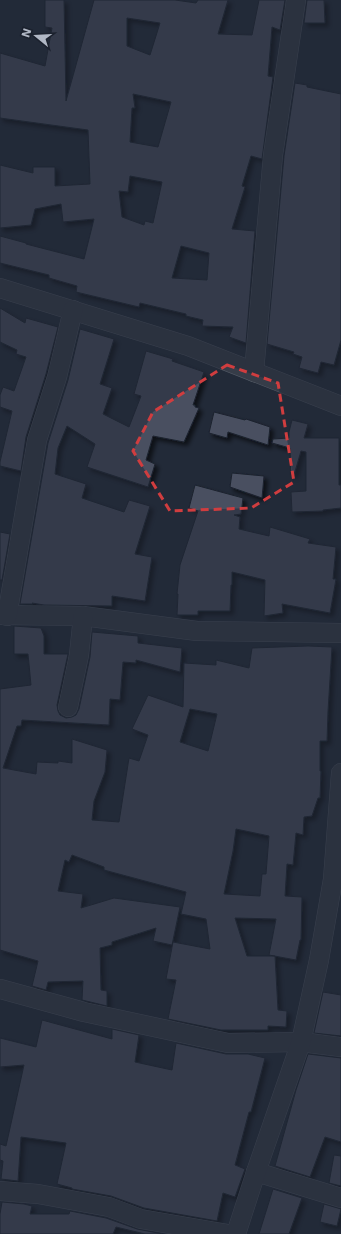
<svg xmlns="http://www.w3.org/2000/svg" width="341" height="1234" font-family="'DejaVu Sans',sans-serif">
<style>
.building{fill:#485060;stroke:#1d232f;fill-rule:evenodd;filter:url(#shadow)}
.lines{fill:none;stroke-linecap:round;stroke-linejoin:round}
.minor-casing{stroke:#535a66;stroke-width:20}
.minor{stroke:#363c48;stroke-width:19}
.marked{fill:none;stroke:#d03d3f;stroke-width:3;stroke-dasharray:8 5;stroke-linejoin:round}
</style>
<defs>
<filter id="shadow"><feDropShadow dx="3.5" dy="3.5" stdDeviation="2" flood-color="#0009"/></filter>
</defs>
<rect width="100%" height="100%" fill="#222a38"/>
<g class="building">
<path d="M45 0H64L66 101 94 0H175L196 3 198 0H228L218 34 252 35 259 0H285L280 30 272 27 268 76 273 77 262 159 251 156 242 186 245 187 232 229 255 231 246 343 229 337 233 327 202 326 203 320 186 316V314L140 303 139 307 76 292 77 286 49 278V275L0 263V236L26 243V244L84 259 94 219 63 222 61 204 35 209 31 225 0 228V165L33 173V167H55V186L90 184 88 130 0 118V53L45 66 52 28 45 27ZM127 18 160 23 150 55 127 46ZM133 94 171 102 158 147 130 142 132 108H135ZM130 176 162 182 153 223 145 221 144 225 122 217 119 191 128 192ZM181 246 209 253 207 280 172 278Z"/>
<path d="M307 0H324L325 23H304Z"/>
<path d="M295 83 307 85V87L341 94V340L334 365 321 362 318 373 299 368 302 357 293 354 294 352 267 344 284 156Z"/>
<path d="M0 308 25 323 26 318 58 327 46 374 26 437 21 471 0 466V462L12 411 0 407V395L3 387 14 391 26 357 16 354 17 350 0 342Z"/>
<path d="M80 329 114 339 100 384 112 388 103 414 129 427 141 396 134 394 146 351 173 359 172 361 204 372 193 405H195V407L199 408 184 442 153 436 146 460 155 464 148 487 87 467 95 444 67 426 58 448 55 474 86 484 82 498 124 512 129 500 150 506 135 554 152 557 145 601 112 596V606L44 605 32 603 33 604H20L48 443 68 380Z"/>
<path d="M214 412 245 420 246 419 270 427 268 445 228 432 227 438 209 433Z"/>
<path d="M292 420 308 424 304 438H339V485H341V508L323 510V511L292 512 291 492 306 491V452L301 451 294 475H291L290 448 272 443 273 439 289 438V432Z"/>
<path d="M232 473 264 476 262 498 230 487Z"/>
<path d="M195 485 243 498 241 514 234 515 240 517 239 529 269 536 270 527 310 539 308 543 336 547 333 579H336L330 613 282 604 283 613 264 616 265 580 232 572V585H231L230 611H198V615H177L178 594H177L180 565 198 511 189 508Z"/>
<path d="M0 532 10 534 2 580H0Z"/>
<path d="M14 626 41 628 44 636V654H68L57 705 58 711 60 715 66 718 72 717 76 715 79 709 90 657 92 632 138 636V643L182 648 180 672 136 660V663L123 662 120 700 110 699 109 725 22 720 21 726H17L3 768 36 774 37 762 58 763V761L72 763V739L107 750 105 772 94 801 92 820 119 822 129 758 139 761 148 735 132 729 148 695 183 707 184 663 216 665V660L249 668 252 648 308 646 332 647 328 711 327 741H320V771H321L320 798H318L312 816 304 817 303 835 296 833 293 865 287 864 285 896 302 897 301 940H300L296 960 269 955 276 919 235 918 247 956H275L278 1010 287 1011 286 1027 268 1026V1030H221L168 1019 176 980 166 979 173 942 210 949 206 919 181 914 186 892 104 870V867L72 855 69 862 65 860 58 891 83 894 81 908 114 898 180 907 172 945 153 941 156 928 112 942V945L100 948 101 990 107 991V1006L82 1000 83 981 48 982 46 990 32 986 38 961 0 950V689L31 685 28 654H14ZM190 709 217 714 208 751 180 742ZM236 829 269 836 266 874H262L260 896 224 894 233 851Z"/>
<path d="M323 992 341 995V1036L314 1033Z"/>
<path d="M42 1020 112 1039V1029L139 1035 135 1062 172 1070 176 1043 226 1054H248L265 1058 251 1112H249L235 1165 245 1169 235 1197 223 1193 217 1221 144 1208 111 1196 72 1189V1188L57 1184 66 1143 21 1137 18 1181 1 1179 3 1161 0 1160V1144L6 1146 24 1065 0 1067V1038L36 1047Z"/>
<path d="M308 1054 341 1058V1142L325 1137 310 1177 275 1166 296 1090Z"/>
<path d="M334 1155 341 1156V1186L329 1183Z"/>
<path d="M273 1189 302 1198 289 1234H259Z"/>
<path d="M2 1202 24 1204 32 1206 30 1214H69L70 1211 106 1218 137 1229 163 1234H145L116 1227 113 1234H0V1214Z"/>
<path d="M324 1204 341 1209 337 1226 320 1222Z"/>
</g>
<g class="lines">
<defs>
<g id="minor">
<path d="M0 288 188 346 341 406"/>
<path d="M254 372 273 155 296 0"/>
<path d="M0 615 83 616 197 631 341 633"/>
<path d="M7 616 37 440 57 377 73 310"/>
<path d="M68 707 79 655 83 616"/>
<path d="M0 989 84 1012 228 1043 301 1042 341 1047"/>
<path d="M256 1172 341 1198"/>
<path d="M0 1191 38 1194 109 1207 141 1219 228 1234"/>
<path d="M236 1234 256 1172 301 1042 319 960 333 879 341 773"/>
</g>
</defs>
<use href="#minor" class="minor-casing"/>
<use href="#minor" class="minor"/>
</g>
<path d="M0 0H341V1234H0ZM227 365 278 383 294 482 251 508 170 511 133 451 153 412Z" fill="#222a38" fill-opacity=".55" fill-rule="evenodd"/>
<path class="marked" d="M227 365 278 383 294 482 251 508 170 511 133 451 153 412Z"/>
<g transform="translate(36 36) rotate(288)" stroke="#1b212d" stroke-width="3" paint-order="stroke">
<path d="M0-3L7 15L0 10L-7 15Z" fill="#b0b7c4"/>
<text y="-6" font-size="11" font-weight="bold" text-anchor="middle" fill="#b0b7c4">N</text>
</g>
</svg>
